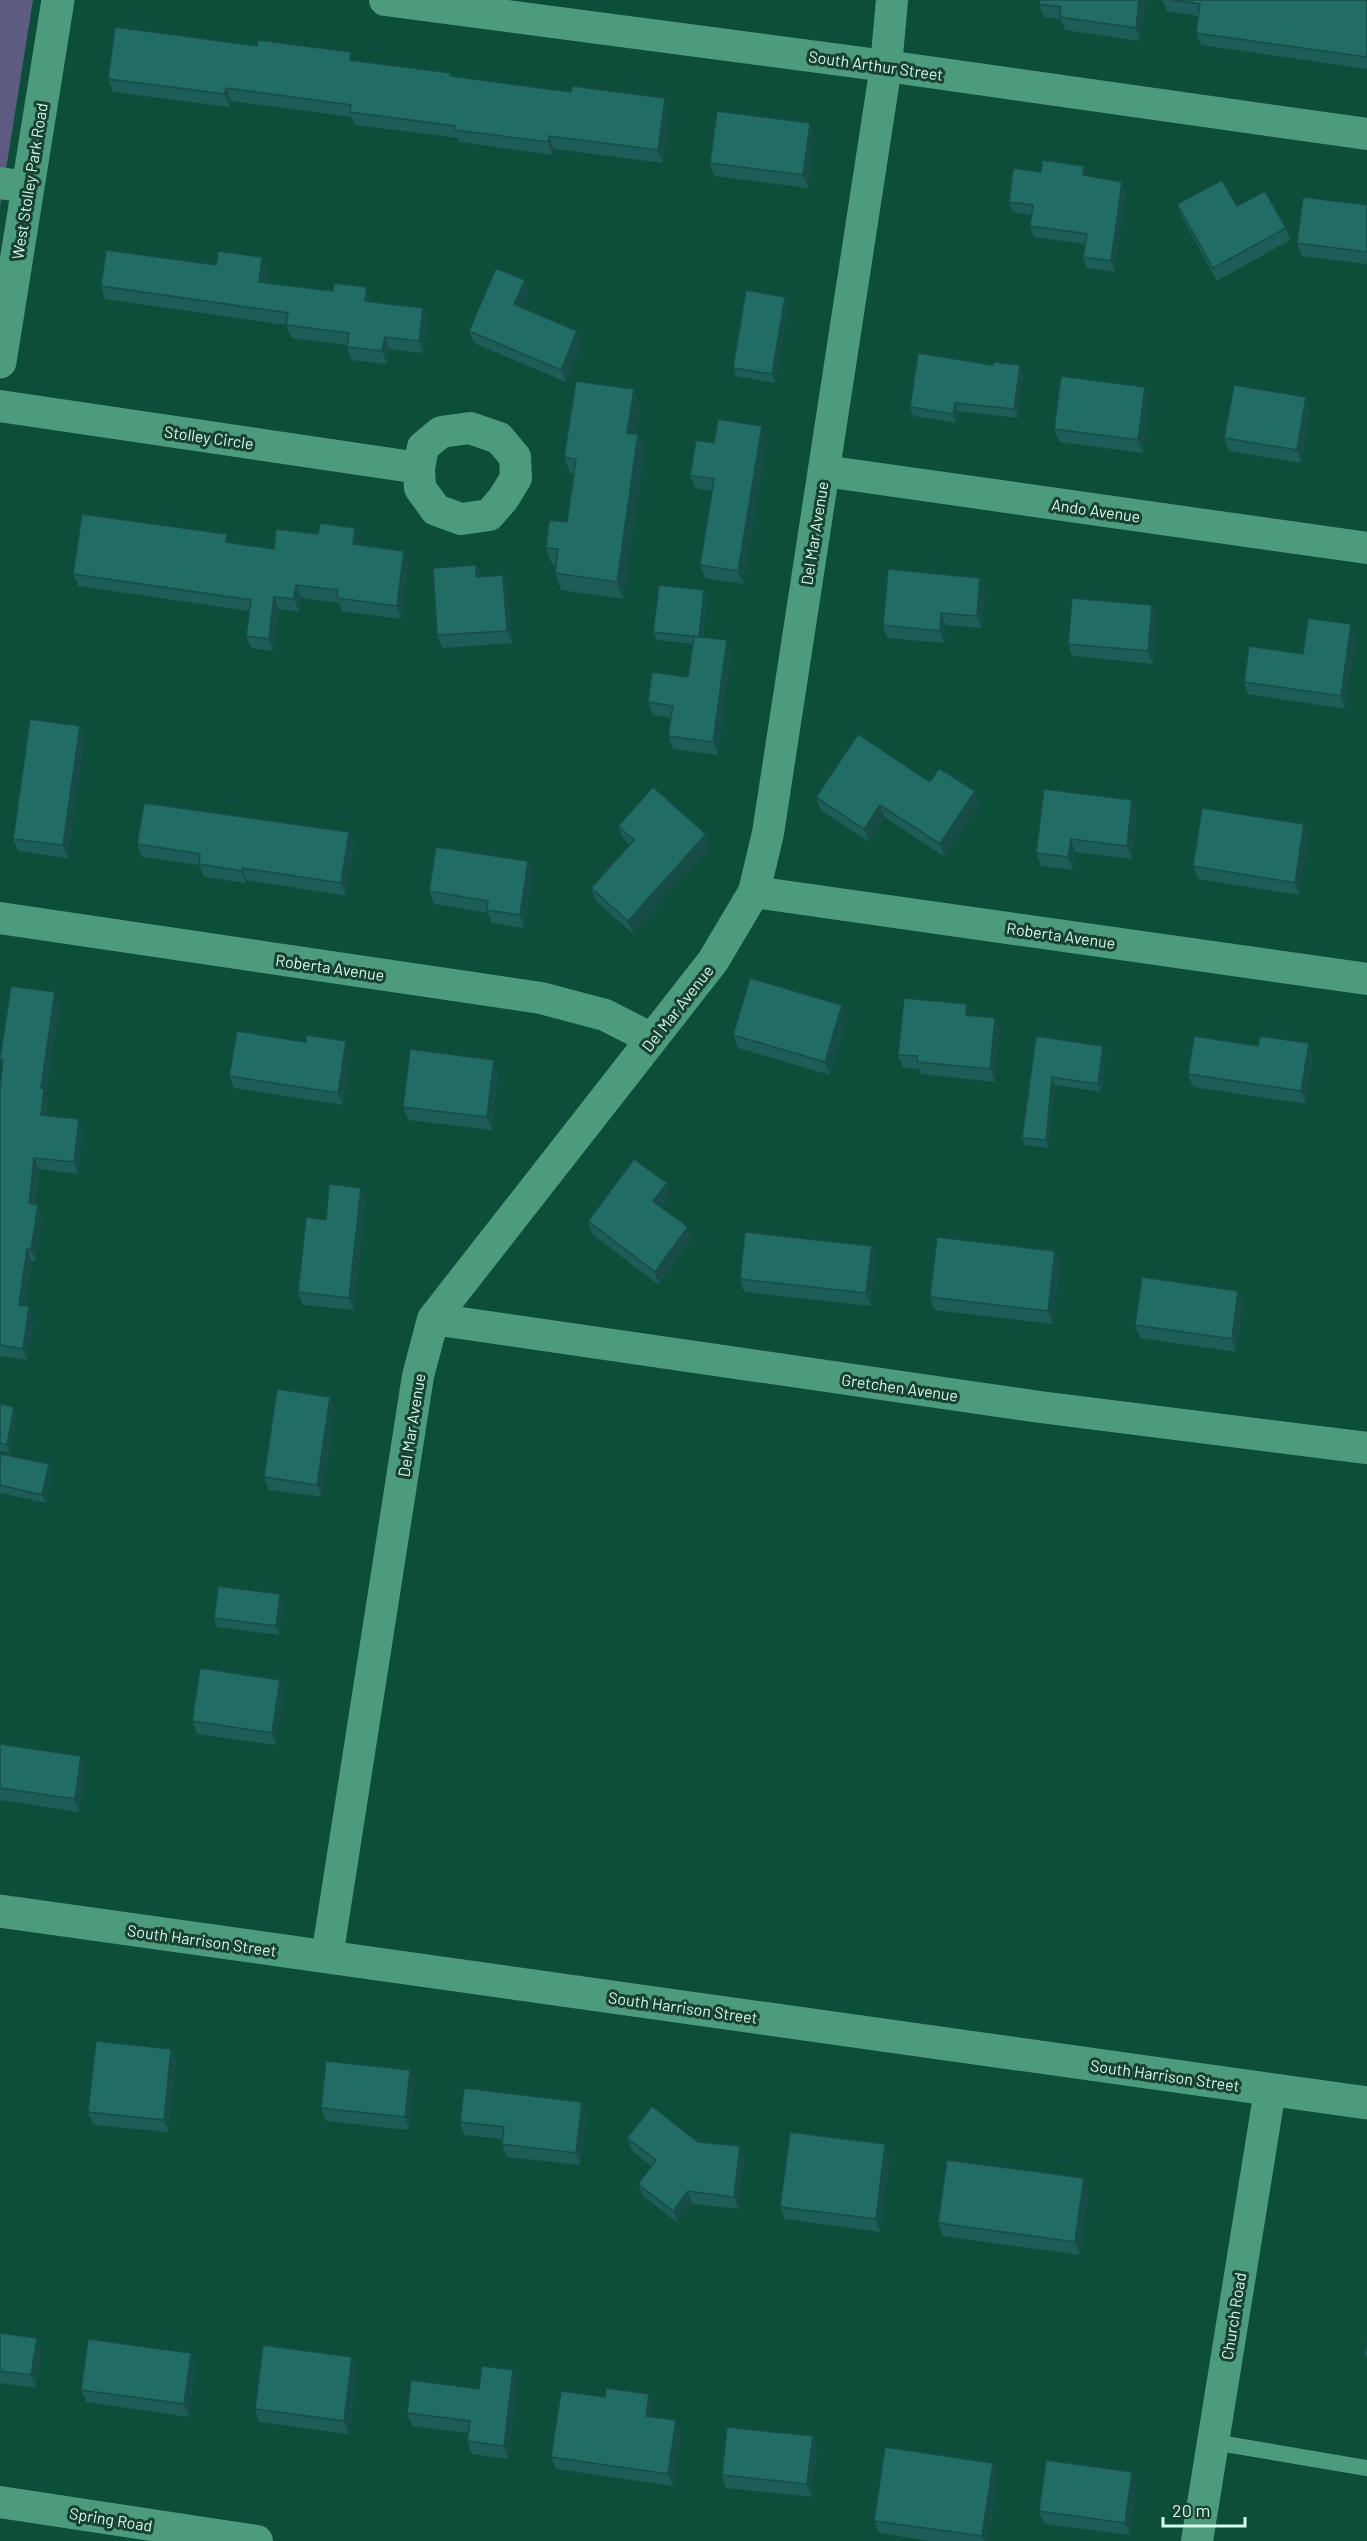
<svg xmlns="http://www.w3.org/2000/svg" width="1367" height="2541" font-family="Barlow,sans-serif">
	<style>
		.green { fill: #5d5b82 }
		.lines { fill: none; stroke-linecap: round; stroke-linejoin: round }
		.service { stroke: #4d9b7d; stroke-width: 16 }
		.minor { stroke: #4d9b7d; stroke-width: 32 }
		.secondary { stroke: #4d9b7d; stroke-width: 33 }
		.wall { fill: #1c5d57 }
		.shaded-wall { fill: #174c47 }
		.building { fill: #216c65; stroke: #174c47; stroke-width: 1.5 }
		.labels { text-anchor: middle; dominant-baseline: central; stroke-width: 6; stroke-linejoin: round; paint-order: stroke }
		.street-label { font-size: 16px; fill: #d4fae8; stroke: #174131 }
	</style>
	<rect width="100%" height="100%" fill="#0c4e39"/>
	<path class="green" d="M0,0H33L0,207Z"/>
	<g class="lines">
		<path class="service" d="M1213,2442L1367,2468"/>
		<path class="minor" d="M385,0L886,66L1367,134
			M0,183L27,187
			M0,406L419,468
			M470,428L499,438L515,457L516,478L503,499L489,515L461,519L436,510L420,488L419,468L423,447L441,432Z
			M824,471L1367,548
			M754,892L1367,979
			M0,918L541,998L605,1015L652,1039
			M433,1319L1040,1407L1367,1448
			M327,1957L418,1376L433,1319L713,961L754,892L768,833L886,66L892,0
			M0,2502L257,2541
			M1197,2541L1270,2090"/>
		<path class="secondary" d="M0,362L58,0
			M0,1911L1367,2103"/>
	</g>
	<path class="wall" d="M1040,0H1146L1140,41L1065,30L1061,19L1044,17L1039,4Z
		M1162,0H1367V69L1201,45L1196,33L1199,16L1167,11Z
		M354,60L670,111L663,163L554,149L553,155L459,142L458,138L355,125L352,117L231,101L230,107L113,92L108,79Z
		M815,136L808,188L714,176L710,163Z
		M1041,172L1088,176L1122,182L1126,192L1115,272L1087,268L1083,257L1085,244L1034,237L1030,226L1032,215L1013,212L1009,202Z
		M1177,204L1237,206L1286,228L1290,240L1217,281L1182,217Z
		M1367,205V264L1302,256L1297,243Z
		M262,257L267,270L265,283L371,300V302L423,308L427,321L423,353L389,349L387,364L351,360L347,347V345L291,338L286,325L105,299L101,286Z
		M529,293L523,308L577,331L582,344L566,382L474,343L469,331Z
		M785,297L788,305L775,383L736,376L733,368Z
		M1023,374L1018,418L958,411L956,423L913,416L910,407Z
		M1150,400L1143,453L1059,442L1054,429Z
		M640,406L636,434H638L645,451L623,599L561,590L555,573L556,565L552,564L546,548L567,522L574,474L570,473L564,457Z
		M1310,410L1301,463L1229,451L1224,438Z
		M767,439L743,584L705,578L700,565L712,491L695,488L690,475L714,443Z
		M359,541V545L404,551L408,564L401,619L342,611L339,603L301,598L299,612L279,609L273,651L251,648L246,636L249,611L78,586L73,574L230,543L274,549Z
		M476,565L480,576L503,575L508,587L512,643L442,648L437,635Z
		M980,578L985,591L982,628L946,625L944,643L887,638L883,625Z
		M704,590L707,598L703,637L731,653L718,755L673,749L668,736L671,718L653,715L648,702L688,677L693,644L657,640L653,632Z
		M1152,605L1157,618L1153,664L1072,656L1068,644Z
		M1356,637L1345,709L1248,694L1244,682L1303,654Z
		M80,726L84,739L68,858L18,851L13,839Z
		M930,782L975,791L979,804L945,857L885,817L869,842L821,810L816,797Z
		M1137,812L1132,859L1075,852L1073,870L1041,866L1036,853Z
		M618,826L706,834L711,847L633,934L596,901L591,888L630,845L623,839Z
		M349,832L354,844L346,896L247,880L246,883L204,877L199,865L142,857L137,844Z
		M1309,837L1299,895L1198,879L1193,866Z
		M533,874L524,928L491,923L488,913L434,904L429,891Z
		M60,1004L46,1094L48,1100L46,1115L83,1131L78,1174L39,1169L35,1204L38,1205L42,1217L36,1261H32L25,1306L34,1318L27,1360L0,1356V1089L3,1066L0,1058Z
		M971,1015L1000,1030L995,1082L921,1074L919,1069L903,1067L898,1055Z
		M847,1018L830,1075L738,1048L733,1035Z
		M1036,1036L1106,1053L1101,1092L1055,1085L1048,1148L1025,1145L1022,1138Z
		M351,1054L343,1105L234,1088L229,1076Z
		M1313,1056L1306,1104L1193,1087L1188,1074Z
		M498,1073L492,1130L408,1120L403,1107Z
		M671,1195L662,1208L688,1227L692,1240L659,1285L592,1234L588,1221Z
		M366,1200L354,1310L303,1305L298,1292L326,1220Z
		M872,1246L876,1259L871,1306L744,1292L740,1279Z
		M1060,1264L1053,1324L934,1310L930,1297Z
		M1238,1291L1243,1303L1236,1352L1140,1338L1135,1325Z
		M330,1397L335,1410L322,1497L269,1490L264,1477Z
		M0,1404L17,1415L10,1453L0,1451Z
		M0,1459L52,1473L46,1503L0,1493Z
		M280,1594L283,1603L279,1635L217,1627L214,1618Z
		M280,1680L284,1692L276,1745L197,1734L192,1721Z
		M0,1744L86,1769L79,1812L0,1800Z
		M171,2049L176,2061L168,2132L93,2125L88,2112Z
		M415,2082L409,2130L326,2121L321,2108Z
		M582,2102L587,2115L580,2165L507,2157L502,2144L503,2139L464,2135L460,2122Z
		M627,2138L698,2142L744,2159L739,2209L692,2204L678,2223L643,2196L638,2184L652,2166L632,2151Z
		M885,2144L890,2157L880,2232L785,2219L780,2207Z
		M1089,2190L1080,2255L943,2236L938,2223Z
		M0,2333L41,2350L36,2388L0,2383Z
		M352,2357L357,2370L349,2434L259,2422L255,2409Z
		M195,2366L189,2417L86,2402L81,2390Z
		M518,2382L508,2459L472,2454L467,2441L468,2433L412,2426L407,2413L479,2389Z
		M653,2407L652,2417L681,2433L673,2486L556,2469L551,2457Z
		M813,2436L817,2448L812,2497L726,2488L722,2475Z
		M998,2476L988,2541H931L879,2533L874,2521Z
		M1137,2484L1130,2535L1044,2524L1039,2511Z"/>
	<path class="shaded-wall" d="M1139,0H1146L1140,41L1136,28Z
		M226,88L231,101L230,107L225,94Z
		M665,98L670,111L663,163L658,150Z
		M810,123L815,136L808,188L803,175Z
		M549,136L554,149L553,155L548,142Z
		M1084,166L1088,177L1083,175Z
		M1122,182L1126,192L1115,272L1111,261Z
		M262,257L267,270L263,295L259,282Z
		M525,280L529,293L519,317L514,304Z
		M367,287L371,300L369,314L365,301Z
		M785,297L788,305L775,383L772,374Z
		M423,308L427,321L423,353L419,341Z
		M577,331L582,344L566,382L561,370Z
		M385,337L389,349L387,364L382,351Z
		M1020,365L1023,374L1018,418L1014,409Z
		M1145,387L1150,400L1143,453L1138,440Z
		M634,389L640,406L634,449L627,433Z
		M1306,397L1310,410L1301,463L1297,450Z
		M955,403L958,411L956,423L953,414Z
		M762,426L767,439L743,584L738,571Z
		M638,434L645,451L623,599L617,582Z
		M355,528L359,541L357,557L353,544Z
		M227,534L232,547L226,542Z
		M404,551L408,564L401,619L397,606Z
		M476,565L480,578L476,577Z
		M503,575L508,587L512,643L507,631Z
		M980,578L985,591L982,628L977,616Z
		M296,585L301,598L299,612L294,599Z
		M704,590L707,598L702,646L699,637Z
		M274,597L279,609L273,651L269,639Z
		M1152,605L1157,618L1153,664L1148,651Z
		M941,613L946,625L944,643L940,631Z
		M1351,624L1356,637L1345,709L1341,696Z
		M727,640L731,653L718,755L713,742Z
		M80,726L84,739L68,858L63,845Z
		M975,791L979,804L945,857L940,844Z
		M1132,800L1137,812L1132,859L1127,846Z
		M880,805L885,817L869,842L864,829Z
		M1304,824L1309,837L1299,895L1295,883Z
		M349,832L354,844L346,896L341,883Z
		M706,834L711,847L633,934L628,921Z
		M1071,839L1075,852L1073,870L1068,857Z
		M528,861L533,874L524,928L520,915Z
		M242,868L247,880L246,883L242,871Z
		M55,992L60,1004L46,1094L48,1100L45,1126L41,1115V1088Z
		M967,1004L971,1017L966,1015Z
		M842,1005L847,1018L830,1075L825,1062Z
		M995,1018L1000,1030L995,1082L990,1069Z
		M346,1041L351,1054L343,1105L338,1093Z
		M1309,1043L1313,1056L1306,1104L1301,1091Z
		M1103,1046L1106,1053L1101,1092L1098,1084Z
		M494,1060L498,1073L492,1130L487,1117Z
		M1052,1077L1055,1085L1048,1148L1046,1140Z
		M79,1119L83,1131L78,1174L74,1162Z
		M34,1158L39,1169L33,1215L29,1203Z
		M667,1183L671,1195L658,1214L653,1201Z
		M361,1188L366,1200L354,1310L349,1298Z
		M38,1205L42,1217L36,1261L31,1250Z
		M688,1227L692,1240L659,1285L655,1272Z
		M872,1246L876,1259L871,1306L866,1293Z
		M27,1249L32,1261L23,1317L19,1305Z
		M1055,1251L1060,1264L1053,1324L1048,1311Z
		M1238,1291L1243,1303L1236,1352L1232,1339Z
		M29,1306L34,1318L27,1360L23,1349Z
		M330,1397L335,1410L322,1497L317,1485Z
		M14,1407L17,1415L10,1453L7,1445Z
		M49,1464L52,1473L46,1503L42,1495Z
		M280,1594L283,1603L279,1635L276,1626Z
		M280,1680L284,1692L276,1745L272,1733Z
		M81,1756L86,1769L79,1812L75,1799Z
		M171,2049L176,2061L168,2132L164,2120Z
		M410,2070L415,2082L409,2130L405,2117Z
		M582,2102L587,2115L580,2165L576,2153Z
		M885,2144L890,2157L880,2232L876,2219Z
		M740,2146L744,2159L739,2209L734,2197Z
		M1084,2178L1089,2190L1080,2255L1075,2242Z
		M688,2191L692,2204L678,2223L673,2211Z
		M37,2338L41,2350L36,2388L31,2375Z
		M191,2353L195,2366L189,2417L184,2404Z
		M352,2357L357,2370L349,2434L344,2421Z
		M513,2370L518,2382L508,2459L504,2446Z
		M649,2394L653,2407L650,2429L646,2416Z
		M676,2420L681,2433L673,2486L668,2474Z
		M813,2436L817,2448L812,2497L807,2484Z
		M993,2463L998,2476L988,2541H984L982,2536Z
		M1132,2472L1137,2484L1130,2535L1125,2523Z"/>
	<path class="building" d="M1040,0H1139L1136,28L1060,17L1061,7L1039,4Z
		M1171,0H1367V57L1196,33L1200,4Z
		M115,27L257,46L258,40L351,52L350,60L451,73L450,76L571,92L572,86L665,98L658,150L549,136L548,142L455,130V126L350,112L351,105L226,88L225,94L108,79Z
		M717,111L810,123L803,175L710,163Z
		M1042,160L1084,166L1083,175L1122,182L1111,261L1083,257L1087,234L1030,226L1033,205L1009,202L1013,168L1041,172Z
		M1222,180L1237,206L1265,191L1286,228L1213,268L1177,204Z
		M1303,197L1367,205V252L1297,243Z
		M106,250L216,265L218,251L262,257L259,282L333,291L334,283L367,287L365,301L423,308L419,341L385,337L382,351L347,347L349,333L286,325L288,313L101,286Z
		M496,268L525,280L514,304L577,331L561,370L469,331Z
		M746,290L785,297L772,374L733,368Z
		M918,353L993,365V362L1020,365L1014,409L955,403L953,414L910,407Z
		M1061,376L1145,387L1138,440L1054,429Z
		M576,381L634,389L627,433L638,434L617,582L555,573L558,549L546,548L549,520L567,522L576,459L564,457Z
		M1234,385L1306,397L1297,450L1224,438Z
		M718,419L762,426L738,571L700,565L714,479L690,475L696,440L714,443Z
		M82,514L227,534L226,542L274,549L276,529L318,534L320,523L355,528L353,544L404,551L397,606L337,598L338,590L296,585L294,599L274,597L269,639L246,636L251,600L73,574Z
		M476,565V577L503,575L507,631L437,635L433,568Z
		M888,569L980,578L977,616L941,613L940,631L883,625Z
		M659,585L704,590L699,637L653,632Z
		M1072,598L1152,605L1148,651L1068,644Z
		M1308,618L1351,624L1341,696L1244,682L1249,646L1303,654Z
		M694,636L727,640L713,742L668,736L673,706L648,702L652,672L688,677Z
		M30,719L80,726L63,845L13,839Z
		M858,734L930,782L939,768L975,791L940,844L880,805L864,829L816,797Z
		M653,787L706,834L628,921L591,888L634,840L618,826Z
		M1044,789L1132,800L1127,846L1071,839L1068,857L1036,853Z
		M144,803L349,832L341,883L242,868V871L199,864L200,854L137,844Z
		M1202,808L1304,824L1295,883L1193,866Z
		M436,847L528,861L520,915L487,910L488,901L429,891Z
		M750,978L842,1005L825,1062L733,1035Z
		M11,986L55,992L41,1088L44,1089L41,1115L79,1119L74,1162L34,1158L29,1203L38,1205L31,1250L27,1249L19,1305L29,1306L23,1349L0,1345V1089L3,1059L0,1058Z
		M904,998L967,1004L966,1015L995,1018L990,1069L917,1062V1056L898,1055Z
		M237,1031L306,1042V1035L346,1041L338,1093L229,1076Z
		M1036,1036L1103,1046L1098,1084L1052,1077L1046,1140L1022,1138Z
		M1194,1036L1258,1046L1260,1036L1309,1043L1301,1091L1188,1074Z
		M410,1049L494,1060L487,1117L403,1107Z
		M634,1159L667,1183L653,1201L688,1227L655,1272L588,1221Z
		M329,1184L361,1188L349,1298L298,1292L306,1217L326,1220Z
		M745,1232L872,1246L866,1293L740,1279Z
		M937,1237L1055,1251L1048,1311L930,1297Z
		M1142,1277L1238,1291L1232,1339L1135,1325Z
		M277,1389L330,1397L317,1485L264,1477Z
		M0,1404L14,1407L7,1445L0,1443Z
		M1,1454L49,1464L42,1495L0,1485V1459Z
		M218,1586L280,1594L276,1626L214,1618Z
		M200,1668L280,1680L272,1733L192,1721Z
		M0,1744L81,1756L75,1799L0,1788Z
		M96,2041L171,2049L164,2120L88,2112Z
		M326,2061L410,2070L405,2117L321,2108Z
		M464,2088L582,2102L576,2153L502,2144L504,2127L460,2122Z
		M652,2106L698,2142L740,2146L734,2197L688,2191L673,2211L638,2184L656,2160L627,2138Z
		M790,2132L885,2144L876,2219L780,2207Z
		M947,2160L1084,2178L1075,2242L938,2223Z
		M0,2333L37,2338L31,2375L0,2371Z
		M1367,2337V2357H1364Z
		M88,2339L191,2353L184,2404L81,2390Z
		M263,2345L352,2357L344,2421L255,2409Z
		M482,2366L513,2370L504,2446L467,2441L470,2421L407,2413L411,2380L479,2389Z
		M606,2388L649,2394L646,2416L676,2420L668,2474L551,2457L561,2391L605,2397Z
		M727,2427L813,2436L807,2484L722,2475Z
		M885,2447L993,2463L982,2536L874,2521Z
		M1046,2460L1132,2472L1125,2523L1039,2511Z"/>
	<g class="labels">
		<g class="street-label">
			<text transform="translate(876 65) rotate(8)">South Arthur Street</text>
			<text transform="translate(29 181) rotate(-81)">West Stolley Park Road</text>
			<text transform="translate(209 437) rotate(8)">Stolley Circle</text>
			<text transform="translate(1096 510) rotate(8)">Ando Avenue</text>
			<text transform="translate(814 533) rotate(-81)">Del Mar Avenue</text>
			<text transform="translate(1061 935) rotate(8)">Roberta Avenue</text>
			<text transform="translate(330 967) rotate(8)">Roberta Avenue</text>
			<text transform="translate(677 1008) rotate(-52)">Del Mar Avenue</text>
			<text transform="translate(900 1387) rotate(8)">Gretchen Avenue</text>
			<text transform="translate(411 1425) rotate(-81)">Del Mar Avenue</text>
			<text transform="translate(202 1940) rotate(8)">South Harrison Street</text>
			<text transform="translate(683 2007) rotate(8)">South Harrison Street</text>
			<text transform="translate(1165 2075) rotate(8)">South Harrison Street</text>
			<text transform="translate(1233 2316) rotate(-81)">Church Road</text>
			<text transform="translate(111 2519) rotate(9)">Spring Road</text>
		</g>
	</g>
	<path d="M1163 2517v9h82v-9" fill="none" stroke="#d4fae8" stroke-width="3"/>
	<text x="1172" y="2517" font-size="18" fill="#d4fae8" stroke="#174131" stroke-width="4.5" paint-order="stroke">20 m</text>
</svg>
